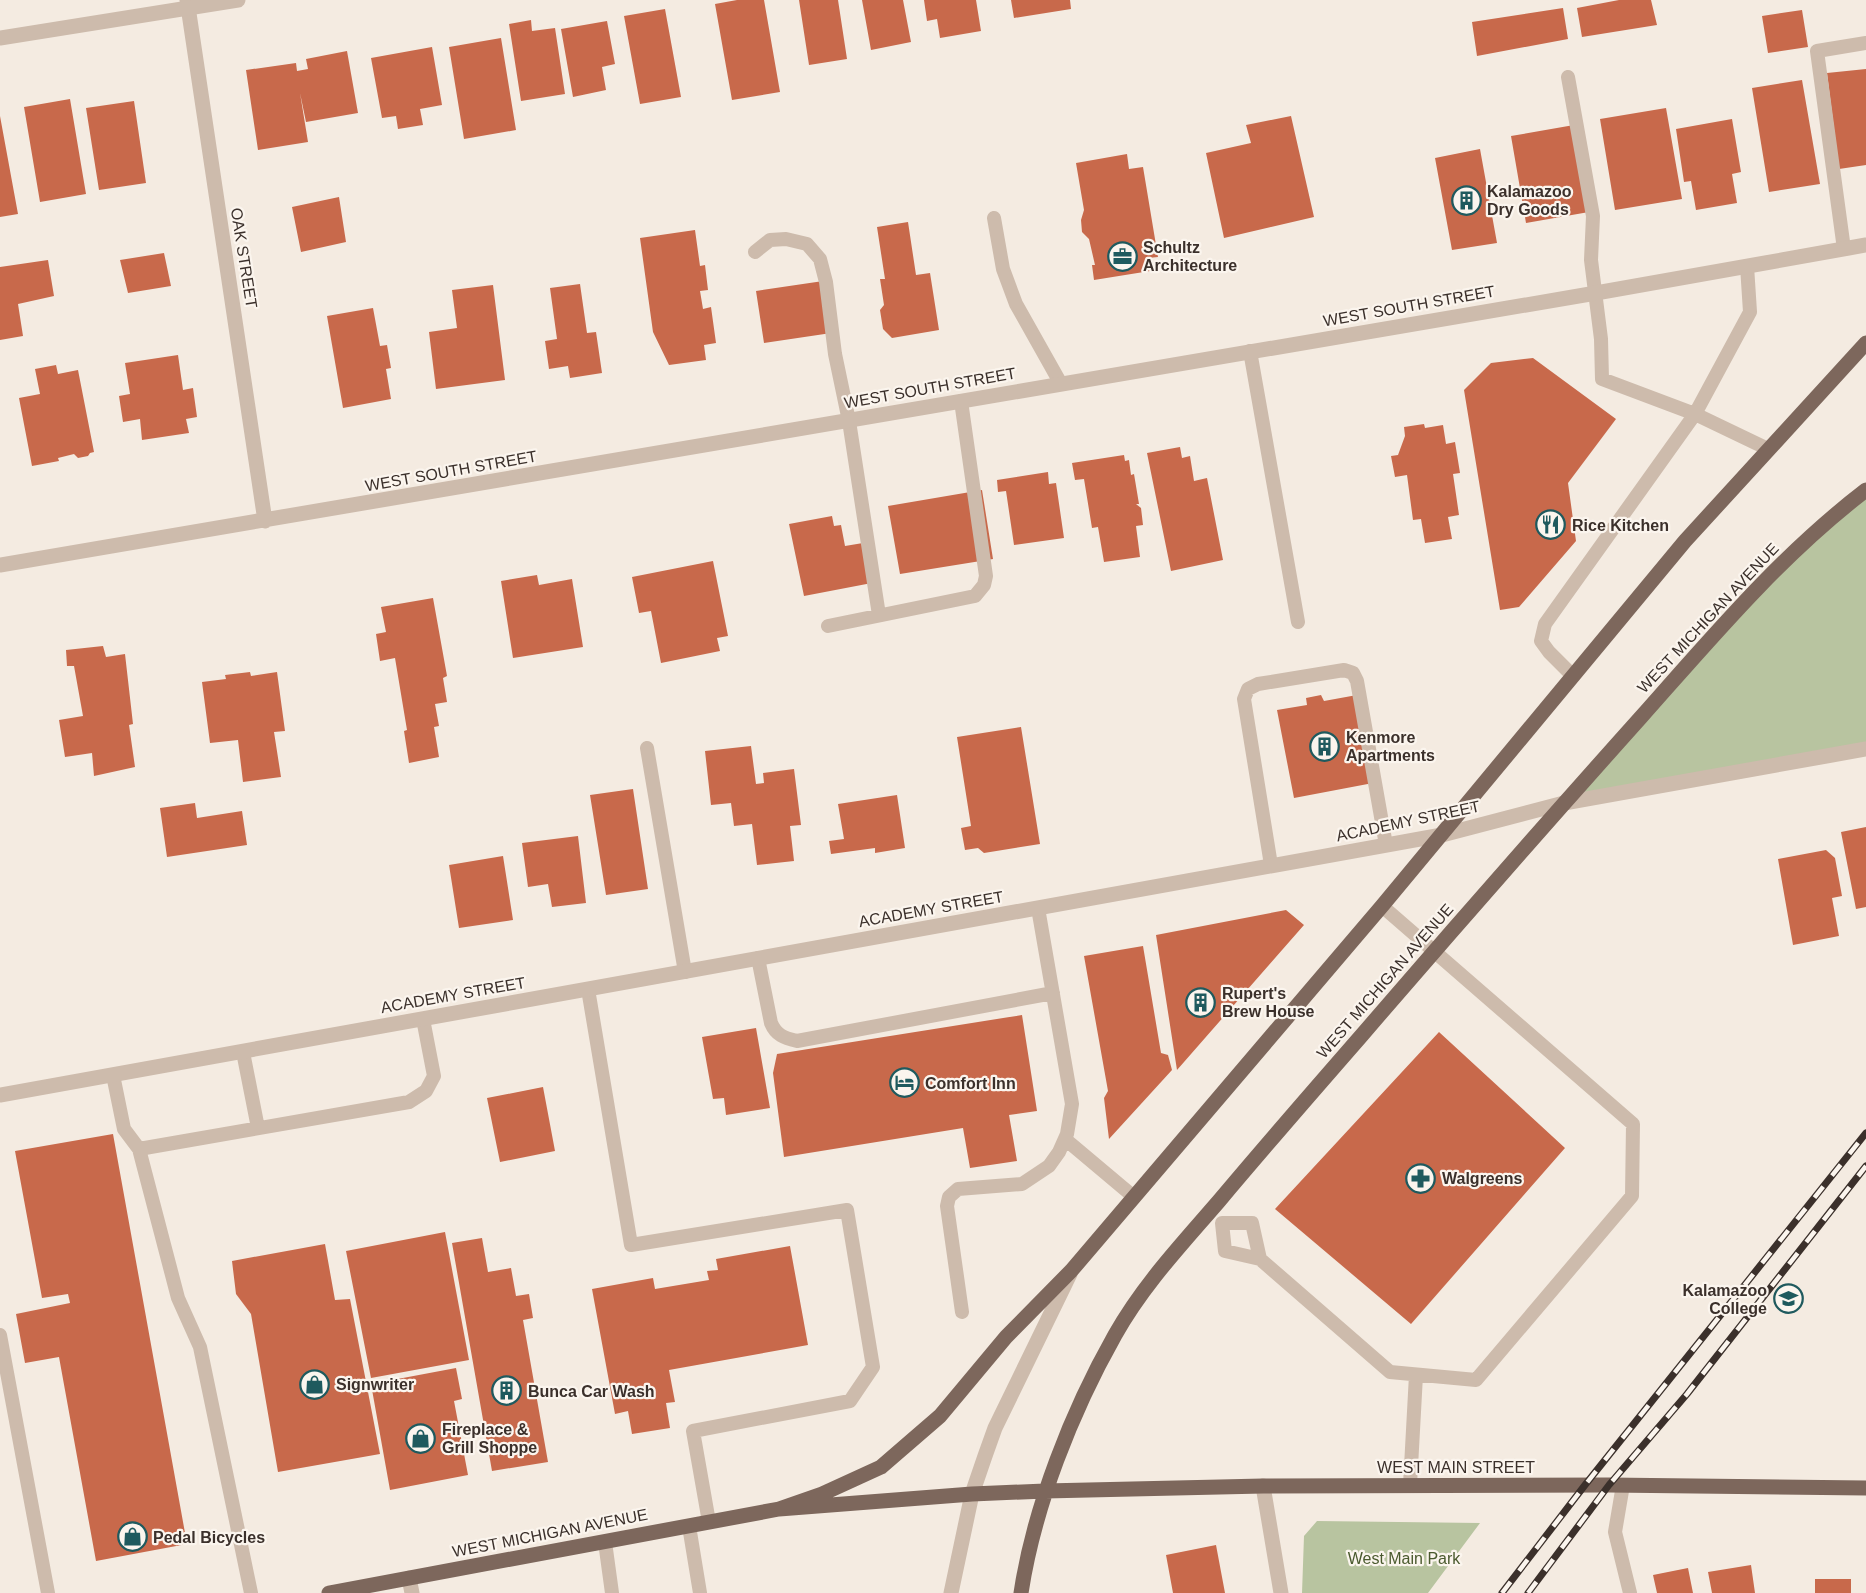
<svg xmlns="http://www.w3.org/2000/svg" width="1866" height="1593" font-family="Helvetica,sans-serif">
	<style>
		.green { fill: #b8c4a0 }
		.building { fill: #c8694b }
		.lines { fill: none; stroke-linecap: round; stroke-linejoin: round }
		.service { stroke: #cdbbac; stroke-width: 14 }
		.minor { stroke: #cdbbac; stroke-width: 15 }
		.tertiary { stroke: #cdbbac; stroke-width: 15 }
		.primary { stroke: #7d675c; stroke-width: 15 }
		.rail-casing { stroke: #3b302b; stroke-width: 7 }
		.rail { stroke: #fbf5ee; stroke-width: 4.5; stroke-dasharray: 14; stroke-linecap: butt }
		.labels { text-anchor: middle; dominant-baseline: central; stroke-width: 4.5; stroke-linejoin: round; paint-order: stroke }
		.poi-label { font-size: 16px; font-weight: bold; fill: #3b302b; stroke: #fbf5ee; text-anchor: start }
		.street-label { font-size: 16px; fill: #3b302b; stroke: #fbf5ee }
		.park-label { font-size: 16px; fill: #4a5a2e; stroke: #fbf5ee }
	</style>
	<rect width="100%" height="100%" fill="#f4ebe1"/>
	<path class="green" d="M1866,490V749L1564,803L1761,583Z
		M1317,1521L1480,1523L1428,1593H1302L1304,1536Z"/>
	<path class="building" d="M737,0H764L780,92L732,100L715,4Z
		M799,0H838L847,59L809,65Z
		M862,0H903L911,42L871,50Z
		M924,0H976L981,31L940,38L937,19L927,21Z
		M1011,0H1070L1071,9L1014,18Z
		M1619,0H1651L1657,25L1582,37L1577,8Z
		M1563,8L1568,39L1477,56L1472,22Z
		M665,9L681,97L640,104L624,16Z
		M1802,10L1808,47L1768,53L1762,16Z
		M531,20L532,31L555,28L565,94L521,101L509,24Z
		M607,21L615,64L602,67L606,90L573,97L561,29Z
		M501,38L516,130L464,139L449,47Z
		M432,47L442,105L420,109L423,125L398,129L396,116L382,118L371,58Z
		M347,51L358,113L306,122L300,93L308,142L258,150L246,70L296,63L297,71L308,69L306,59Z
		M1866,69V165L1839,169L1827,73Z
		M1802,80L1820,184L1769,192L1752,88Z
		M70,99L86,194L40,202L24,107Z
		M134,101L146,183L99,190L86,108Z
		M1666,108L1682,199L1615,210L1600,119Z
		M0,116L18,214L0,217Z
		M1291,116L1314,217L1224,238L1206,153L1251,143L1246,125Z
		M1732,119L1741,172L1732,174L1737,203L1696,210L1691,181L1684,182L1676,129Z
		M1574,125L1589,212L1526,223L1511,136Z
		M1480,149L1497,243L1452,250L1435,158Z
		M1127,154L1129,169L1143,167L1158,257L1148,258L1150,271L1094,280L1092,265H1095L1089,239L1082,232L1081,220L1084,210L1076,163Z
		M339,197L346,242L301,252L292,207Z
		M908,222L916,275L930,273L939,330L892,338L883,329L880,310L884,305L880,279H885L877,227Z
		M695,230L700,266L705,265L708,290L700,291L703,309L711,307L716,343L704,345L706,360L669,365L653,332L640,238Z
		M164,253L171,286L128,293L120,260Z
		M48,260L54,296L18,304L23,336L0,340V267Z
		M830,280L838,332L764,343L756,291Z
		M580,284L587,333L596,332L602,373L570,378L568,366L549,369L545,341L557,339L550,288Z
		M493,285L505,380L436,389L429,332L457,328L452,290Z
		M373,308L380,346L387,345L391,368L386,369L391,399L343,408L327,316Z
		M178,355L183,390L193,388L197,417L186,419L189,433L142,440L140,419L123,422L119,396L130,394L125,363Z
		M1533,358L1616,419L1568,483L1576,541L1519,607L1500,610L1464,390L1491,363Z
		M56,365L58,374L78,370L94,452L90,453L88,456L78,458L74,454L58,458L59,461L32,466L19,398L40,394L35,369Z
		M1424,424L1425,428L1443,425L1446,444L1455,442L1460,473L1453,474L1459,515L1448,517L1452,539L1425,543L1421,519L1413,520L1407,475L1395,477L1391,456L1398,455L1405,436L1404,427Z
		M1180,447L1182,458L1190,456L1194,481L1207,478L1223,560L1171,571L1147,453Z
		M1124,455L1125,461L1129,460L1131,475L1134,474L1139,504H1136L1141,508L1143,525L1136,526L1140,557L1104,562L1098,527L1092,528L1084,479L1075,480L1072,463Z
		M1048,472L1049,484L1056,483L1064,538L1014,545L1006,491L998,492L997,480Z
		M982,490L993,559L900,574L888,506Z
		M832,516L834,526L841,525L845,546L869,542L877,582L804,596L789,524Z
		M713,561L728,636L717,638L720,651L661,663L651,611L639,613L632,577Z
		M537,575L539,585L572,579L583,647L513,658L501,581Z
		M433,598L447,676L443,678L447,702L435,704L439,726L434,727L439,757L409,763L404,731L407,730L395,658L380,661L376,634L386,632L381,607Z
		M103,646L106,657L125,654L133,724L129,725L135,767L94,776L92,753L65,757L59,720L83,716L74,666H67L66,650Z
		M250,672L251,676L277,672L285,731L274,732L281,777L243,782L238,740L210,743L202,682L226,679L225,675Z
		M1321,695L1324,701L1357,695L1373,783L1294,798L1277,710L1307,705L1306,698Z
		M1021,727L1040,844L984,853L978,848L965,850L961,828L971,826L957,737Z
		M751,746L756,784L764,783L763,773L794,769L801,825L790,826L794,861L757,865L752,824L734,826L731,803L711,805L705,751Z
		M633,789L648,889L606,895L590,795Z
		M897,795L905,848L875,853V848L831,854L829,841L844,839L838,804Z
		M195,803L197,818L242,811L247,845L167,857L160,808Z
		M1866,827V907L1856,909L1841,832Z
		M578,836L586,903L552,907L548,884L528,887L522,843Z
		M1826,850L1835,858L1842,896L1832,898L1839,936L1793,945L1778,859Z
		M503,856L513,920L459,928L449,865Z
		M1286,910L1304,925L1177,1070L1156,935Z
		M1143,946L1161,1053L1168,1055L1172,1070L1109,1139L1104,1098L1108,1091L1084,956Z
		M1022,1015L1037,1111L1009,1115L1017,1161L970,1168L963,1128L784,1157L773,1073L777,1054Z
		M756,1028L770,1108L726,1115L724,1098L713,1099L702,1037Z
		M1439,1032L1565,1148L1411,1324L1275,1209Z
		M543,1087L555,1151L500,1162L487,1098Z
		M113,1134L187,1544L96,1561L59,1357L25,1363L16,1314L70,1303L68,1294L42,1298L15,1151Z
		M445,1232L469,1360L371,1378L346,1251Z
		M482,1238L488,1272L511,1268L516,1296L529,1294L533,1318L523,1320L548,1462L492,1471L452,1243Z
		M325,1244L335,1300L350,1299L380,1454L278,1472L251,1314L236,1294L232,1261Z
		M790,1246L808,1345L669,1370L675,1402L666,1403L670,1428L632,1434L628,1411L615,1414L592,1289L653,1278L655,1289L709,1280L707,1271L718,1270L716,1259Z
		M456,1368L462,1399L454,1401L468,1475L390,1490L371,1384Z
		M1216,1545L1225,1593H1173L1166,1555Z
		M1751,1565L1755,1593H1712L1708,1572Z
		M1688,1568L1693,1593H1657L1653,1575Z
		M1815,1579H1851V1593H1815Z"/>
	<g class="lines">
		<path class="service" d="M1568,77L1593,216L1591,260L1601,339L1602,379L1695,414L1545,624L1541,641L1549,652L1573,676
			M994,218L1003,269L1016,304L1061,384
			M1844,249L1817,51L1866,43
			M755,252L770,240L786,239L807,244L820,259L826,282L835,354L849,421L879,615
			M1747,266L1750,312L1695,414L1768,449
			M1250,351L1298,622
			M828,626L975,596L984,585L986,576L961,401
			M647,748L685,972
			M1271,865L1244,699L1248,689L1258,684L1344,670L1353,673L1357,681L1386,845
			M758,958L771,1023C776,1035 784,1038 797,1041L1053,993
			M588,989L631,1245L847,1210L873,1367L850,1401L693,1431L709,1522
			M243,1052L258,1128
			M113,1075L124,1129L139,1149L178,1298L200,1347L251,1593
			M1065,1139L1134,1197
			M139,1149L409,1102L426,1091L434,1076L423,1019
			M1260,1259L1252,1223H1222L1225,1251L1260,1259L1390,1372L1476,1380L1632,1196L1633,1124L1382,906
			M962,1312L947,1206L949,1197L958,1189L1022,1184L1049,1166L1059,1152L1067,1134L1072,1104L1038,908
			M0,1335L48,1593
			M1410,1485L1416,1375
			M1623,1485L1615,1532L1630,1593
			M689,1526L700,1593
			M605,1542L612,1593"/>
		<path class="minor" d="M187,0L265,521
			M0,565L1596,293L1866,245
			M0,1095L1442,835L1564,803L1866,749
			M1263,1486L1281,1593
			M409,1578L412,1593
			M951,1593L972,1494L985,1456L995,1428L1070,1274"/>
		<path class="tertiary" d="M0,38L238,0"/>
		<path class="primary" d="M779,1509L822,1494L881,1467L940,1416L1006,1337L1071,1271L1382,906L1685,541L1866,343
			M329,1593L779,1509L972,1494L1045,1491L1263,1486L1609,1485L1866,1488
			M1021,1593C1034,1507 1072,1411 1115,1335C1143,1285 1182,1244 1219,1201C1266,1145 1314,1090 1362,1035C1454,928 1548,821 1642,716C1713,636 1781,555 1866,490"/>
		<defs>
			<path id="rail" d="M1502,1593L1585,1485L1866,1133
				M1528,1593L1609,1485L1687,1394L1866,1166"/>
		</defs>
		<use href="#rail" class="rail-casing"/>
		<use href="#rail" class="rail"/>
	</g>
	<defs>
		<symbol id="building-ring" viewBox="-11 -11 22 22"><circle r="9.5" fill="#fbf5ee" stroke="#1f5a5e" stroke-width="1.5"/><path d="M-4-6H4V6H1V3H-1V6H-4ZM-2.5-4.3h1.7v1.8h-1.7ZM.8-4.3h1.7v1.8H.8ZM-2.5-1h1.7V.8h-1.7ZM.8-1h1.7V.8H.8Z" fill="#1f5a5e"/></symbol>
		<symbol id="office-ring" viewBox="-11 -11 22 22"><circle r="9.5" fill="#fbf5ee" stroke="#1f5a5e" stroke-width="1.5"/><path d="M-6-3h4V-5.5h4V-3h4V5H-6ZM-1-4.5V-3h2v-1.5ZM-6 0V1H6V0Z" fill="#1f5a5e"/></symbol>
		<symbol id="restaurant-ring" viewBox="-11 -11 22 22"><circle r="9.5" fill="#fbf5ee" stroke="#1f5a5e" stroke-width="1.5"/><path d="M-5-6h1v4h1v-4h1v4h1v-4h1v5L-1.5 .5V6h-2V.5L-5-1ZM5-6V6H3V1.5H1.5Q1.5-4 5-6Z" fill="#1f5a5e"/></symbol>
		<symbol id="hotel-ring" viewBox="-11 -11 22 22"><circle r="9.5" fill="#fbf5ee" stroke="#1f5a5e" stroke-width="1.5"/><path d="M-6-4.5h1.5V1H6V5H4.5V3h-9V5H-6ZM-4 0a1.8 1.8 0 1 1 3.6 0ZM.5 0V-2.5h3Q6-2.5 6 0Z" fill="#1f5a5e"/></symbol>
		<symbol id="pharmacy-ring" viewBox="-11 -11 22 22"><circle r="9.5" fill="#fbf5ee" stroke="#1f5a5e" stroke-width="1.5"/><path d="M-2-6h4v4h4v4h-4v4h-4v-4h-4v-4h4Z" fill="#1f5a5e"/></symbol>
		<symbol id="university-ring" viewBox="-11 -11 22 22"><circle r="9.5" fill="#fbf5ee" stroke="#1f5a5e" stroke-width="1.5"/><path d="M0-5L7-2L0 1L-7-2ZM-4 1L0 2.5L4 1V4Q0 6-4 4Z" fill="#1f5a5e"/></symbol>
		<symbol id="shop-ring" viewBox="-11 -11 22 22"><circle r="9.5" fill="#fbf5ee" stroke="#1f5a5e" stroke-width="1.5"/><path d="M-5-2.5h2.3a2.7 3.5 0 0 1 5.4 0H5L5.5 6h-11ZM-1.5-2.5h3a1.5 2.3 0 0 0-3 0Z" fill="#1f5a5e"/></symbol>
	</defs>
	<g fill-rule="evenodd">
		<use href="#building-ring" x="1450" y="184" width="33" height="33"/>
		<use href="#office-ring" x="1106" y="240" width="33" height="33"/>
		<use href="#restaurant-ring" x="1534" y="508" width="33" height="33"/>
		<use href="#building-ring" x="1308" y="730" width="33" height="33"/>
		<use href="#building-ring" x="1184" y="986" width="33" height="33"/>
		<use href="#hotel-ring" x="888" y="1066" width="33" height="33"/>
		<use href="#pharmacy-ring" x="1404" y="1162" width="33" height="33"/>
		<use href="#university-ring" x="1772" y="1282" width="33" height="33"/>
		<use href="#shop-ring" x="298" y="1368" width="33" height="33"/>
		<use href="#building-ring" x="490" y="1374" width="33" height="33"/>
		<use href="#shop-ring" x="404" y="1422" width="33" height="33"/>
		<use href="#shop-ring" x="116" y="1520" width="33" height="33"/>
	</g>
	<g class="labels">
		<g class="poi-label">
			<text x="1487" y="191">Kalamazoo<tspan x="1487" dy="18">Dry Goods</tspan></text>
			<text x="1143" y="247">Schultz<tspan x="1143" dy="18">Architecture</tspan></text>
			<text x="1572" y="525">Rice Kitchen</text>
			<text x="1346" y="737">Kenmore<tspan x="1346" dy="18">Apartments</tspan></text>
			<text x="1222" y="993">Rupert's<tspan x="1222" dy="18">Brew House</tspan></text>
			<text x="925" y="1083">Comfort Inn</text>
			<text x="1442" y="1178">Walgreens</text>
			<text x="1767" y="1290" text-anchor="end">Kalamazoo<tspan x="1767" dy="18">College</tspan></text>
			<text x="336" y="1384">Signwriter</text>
			<text x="528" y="1391">Bunca Car Wash</text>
			<text x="442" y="1429">Fireplace &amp;<tspan x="442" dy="18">Grill Shoppe</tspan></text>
			<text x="153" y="1537">Pedal Bicycles</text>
		</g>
		<g class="street-label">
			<text transform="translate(244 258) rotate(81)">OAK STREET</text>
			<text transform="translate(1409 306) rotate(-10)">WEST SOUTH STREET</text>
			<text transform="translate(930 388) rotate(-10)">WEST SOUTH STREET</text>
			<text transform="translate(451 471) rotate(-10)">WEST SOUTH STREET</text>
			<text transform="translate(1708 618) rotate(-47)">WEST MICHIGAN AVENUE</text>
			<text transform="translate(1408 821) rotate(-12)">ACADEMY STREET</text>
			<text transform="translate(931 909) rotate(-10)">ACADEMY STREET</text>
			<text transform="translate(1385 981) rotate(-49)">WEST MICHIGAN AVENUE</text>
			<text transform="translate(453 995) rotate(-10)">ACADEMY STREET</text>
			<text x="1456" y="1467">WEST MAIN STREET</text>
			<text transform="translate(550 1533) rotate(-11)">WEST MICHIGAN AVENUE</text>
		</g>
		<g class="park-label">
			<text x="1404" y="1558">West Main Park</text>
		</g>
	</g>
</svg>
